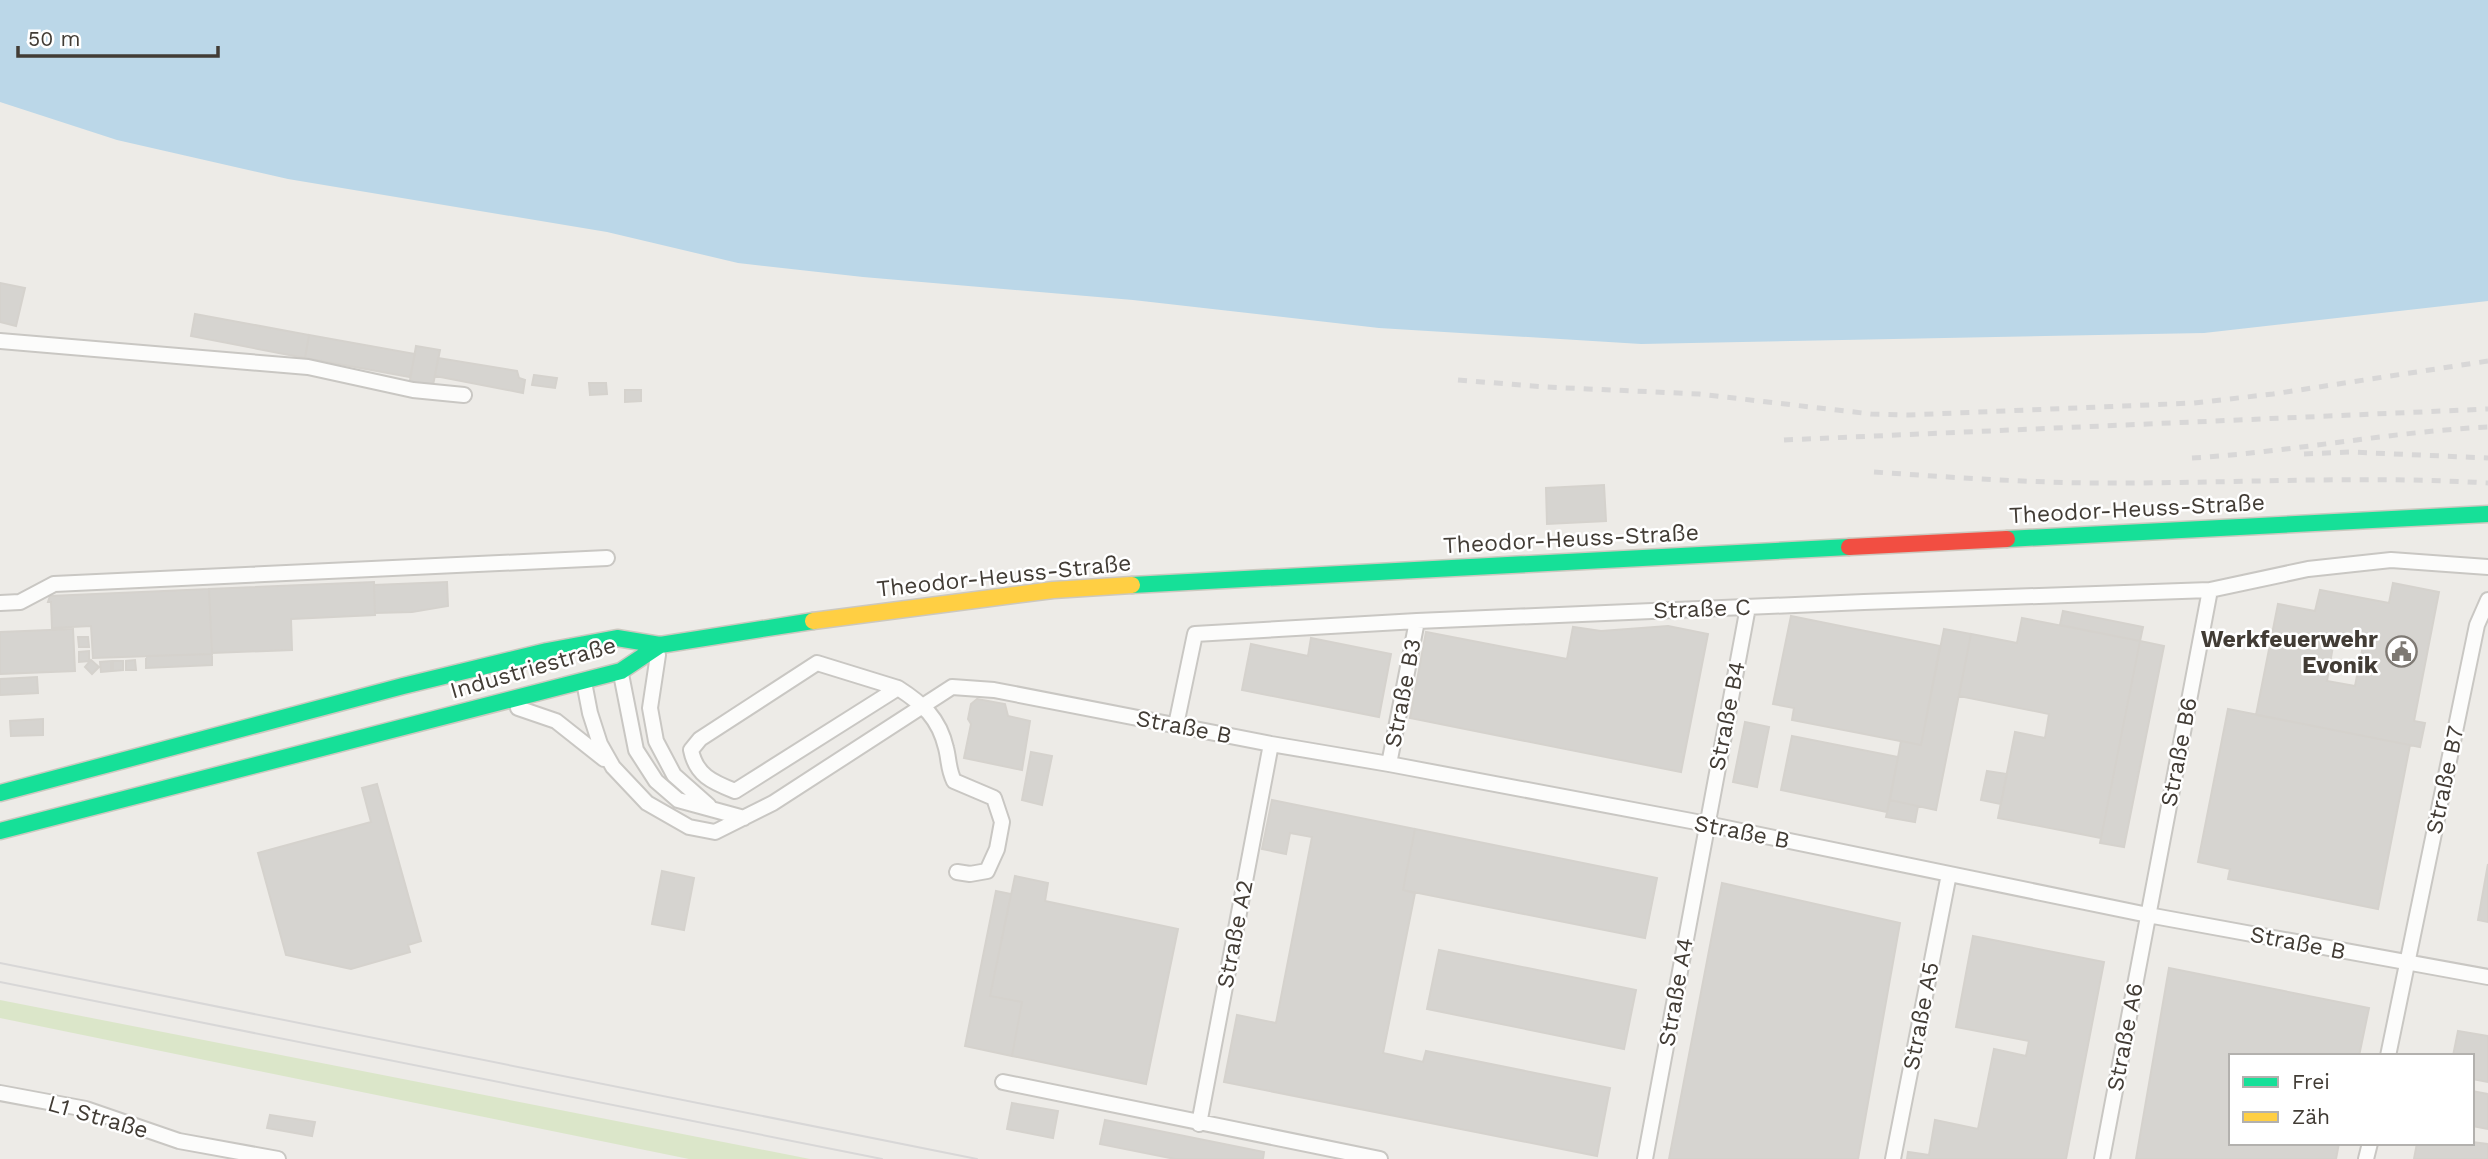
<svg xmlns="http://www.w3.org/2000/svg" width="2488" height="1159" font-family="'Work Sans',sans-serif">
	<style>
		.green { fill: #dbe6c9 }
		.water { fill: #bbd7e8 }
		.building { fill: #d6d4d0; stroke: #d5d2cd; stroke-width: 2; fill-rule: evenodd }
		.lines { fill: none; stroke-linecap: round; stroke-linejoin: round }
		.lane-casing { stroke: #c9c7c3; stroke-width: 18 }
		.fast-casing { stroke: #ccc8bf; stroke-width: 19 }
		.slow-casing { stroke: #ccc8bf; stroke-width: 19 }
		.jam-casing { stroke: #ccc8bf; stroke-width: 19 }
		.lane { stroke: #fcfcfb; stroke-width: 14 }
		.fast { stroke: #16e098; stroke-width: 16 }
		.slow { stroke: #ffcf43; stroke-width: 16 }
		.jam { stroke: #f24e42; stroke-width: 16 }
		.tram { stroke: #d8d7d7; stroke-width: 2 }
		.rail { stroke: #d8d7d7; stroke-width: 5; stroke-dasharray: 9 9; stroke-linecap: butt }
		.labels { text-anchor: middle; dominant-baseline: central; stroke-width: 5; stroke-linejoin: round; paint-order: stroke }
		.street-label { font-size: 23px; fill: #423c35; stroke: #fff }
		.poi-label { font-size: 23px; font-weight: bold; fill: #423c35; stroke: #fff; text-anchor: end }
	</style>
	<rect width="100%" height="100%" fill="#edebe7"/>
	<path class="green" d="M0,1000L810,1159H689L0,1018Z"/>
	<path class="water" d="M0,0H2488V301L2204,333L1641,344L1379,328L1133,300L863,277L738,263L607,232L288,179L117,140L0,102Z"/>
	<path class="building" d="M0,283L25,288L16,326L0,322Z
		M195,314L309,335L305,358L191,336Z
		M309,335L415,354L410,377L305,358Z
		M416,346L440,350L432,390L409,386Z
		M438,358L517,371L519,378L525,380L523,393L435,376Z
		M534,375L557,378L555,388L532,385Z
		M589,383H606L607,394L590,395Z
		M625,390H641V401L625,402Z
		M1604,485L1606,521L1547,524L1546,488Z
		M374,582L375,615L291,619L292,650L212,653L209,589Z
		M447,582L448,606L412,612L375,613L374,585Z
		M2393,583L2439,592L2414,721L2425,723L2420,747L2256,715L2278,604L2315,611L2320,590L2389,603ZM2334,640L2363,646L2355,686L2327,681Z
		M209,589L212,654L93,658L91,626L52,628L51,602H48L50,596Z
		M2063,611L2143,627L2140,641L2060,625Z
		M1791,616L1940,646L1921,745L1792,720L1794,708L1773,704Z
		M2022,618L2140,641L2101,838L1998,818L2015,732L2045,738L2049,714L1959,696L1971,634L2017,643Z
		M1668,626L1708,634L1681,772L1410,718L1426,632L1567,659L1573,627L1601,631Z
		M73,629L75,671L0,674V632Z
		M1944,629L1971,634L1936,810L1890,800L1901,741L1921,745Z
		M78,637H88L89,647H79Z
		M1311,638L1391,654L1379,717L1242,690L1251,644L1308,656Z
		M2140,641L2164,646L2124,847L2100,843Z
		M89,651V661L79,662V652Z
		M212,654V665L146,668V656Z
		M91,660L99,667L92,674L85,667Z
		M135,660L136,670H126V661Z
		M111,661V671L101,672L100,662Z
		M113,661H123V670L113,671Z
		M37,677L38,693L0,695V679Z
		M977,699L1005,704L1008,716L1030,721L1022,770L964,758L971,724L968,719L971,704Z
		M2228,709L2410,745L2378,909L2228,879L2230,869L2198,862Z
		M43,719V735L11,736L10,721Z
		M1745,722L1769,727L1757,787L1733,782Z
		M1792,736L1898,757L1887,812L1781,790Z
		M1031,752L1052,756L1042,805L1022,800Z
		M1987,771L2007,774L2001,804L1981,800Z
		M377,784L421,941L408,945L410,952L351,969L286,955L258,853L371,822L362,788Z
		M1272,800L1415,829L1403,890L1415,893L1383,1053L1423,1062L1426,1051L1610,1088L1597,1156L1224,1082L1237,1015L1276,1023L1312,837L1290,833L1286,854L1262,849Z
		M1890,800L1918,806L1915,822L1886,817Z
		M1415,829L1657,878L1645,938L1403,890Z
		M2488,864V922L2478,920Z
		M662,871L694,878L684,930L652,924Z
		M1015,876L1048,883L1045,901L1178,929L1146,1084L1012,1056L1022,1002L990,996Z
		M1722,883L1900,923L1858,1159H1669Z
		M996,891L1011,894L990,996L1022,1002L1012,1056L965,1046Z
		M1973,936L2104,962L2066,1159H1907L1908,1152L1929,1155L1935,1120L1978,1129L1994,1049L2026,1056L2029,1041L1956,1027Z
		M1439,950L1636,990L1624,1049L1427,1009Z
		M2169,968L2369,1008L2359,1056H2231V1143H2339L2336,1159H2136Z
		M2458,1031L2488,1036V1082L2472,1079V1056H2453Z
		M2472,1091L2488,1094V1129L2472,1126Z
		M1012,1103L1058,1111L1053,1138L1007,1129Z
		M270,1115L315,1122L312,1136L267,1128Z
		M1105,1120L1264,1152L1263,1159H1175L1100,1144Z
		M2472,1142L2488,1144V1159H2414L2417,1143Z"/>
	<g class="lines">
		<defs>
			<path id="lane" d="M0,341L308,367L413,390L464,395
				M0,603L20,602L54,584L607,558
				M658,655L650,708L656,741L674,775L709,806
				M621,674L636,750L656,781L678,800L744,818
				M584,682L590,713L600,744L613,767L647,803L689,827L715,832L773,803L952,687L994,690L1271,744L1389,764L1707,824L2148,915L2488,977
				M898,688L817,663L700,739L691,750C696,775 712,782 735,791L898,688C923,704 939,718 946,748C949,759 948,769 954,781L994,798L1002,822L997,849L987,871L970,874L957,872
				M518,708L556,721L604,759
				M1176,725L1195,634L1417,621L1864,602L2210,590L2308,569L2391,560L2488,567
				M1389,764L1417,621
				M2388,1056L2477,625L2488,600
				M1003,1082L1380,1159
				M0,1093L86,1109L179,1141L278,1159
				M1199,1124L1271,744
				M1645,1159L1748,607
				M1893,1159L1949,874
				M2102,1159L2210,590
				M2366,1159L2370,1143"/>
			<path id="fast" d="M2007,539L2488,514
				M1132,585L1849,547
				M0,793L403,686L547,651L617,638L660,645L813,621
				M0,831L621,671L660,645"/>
			<path id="slow" d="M813,621L1053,590L1132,585"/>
			<path id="jam" d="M1849,547L2007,539"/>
		</defs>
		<use href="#lane" class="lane-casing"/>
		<use href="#fast" class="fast-casing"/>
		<use href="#slow" class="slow-casing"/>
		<use href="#jam" class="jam-casing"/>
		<use href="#lane" class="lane"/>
		<use href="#fast" class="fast"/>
		<use href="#slow" class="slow"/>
		<use href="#jam" class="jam"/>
		<path class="tram" d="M0,963L977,1159
			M0,982L882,1159"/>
		<path class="rail" d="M1458,380L1546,387L1699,394L1871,414L1908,415L2194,403L2273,394L2488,361
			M1784,440L2488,409
			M2304,454L2350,452L2488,458
			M2192,458C2291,452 2388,432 2488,427
			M1874,472C1946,477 2018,482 2091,483C2223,484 2356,475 2488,483"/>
	</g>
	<defs>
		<symbol id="civic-ring" viewBox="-11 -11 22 22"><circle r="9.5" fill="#fff" stroke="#7e7973" stroke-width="1.5"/><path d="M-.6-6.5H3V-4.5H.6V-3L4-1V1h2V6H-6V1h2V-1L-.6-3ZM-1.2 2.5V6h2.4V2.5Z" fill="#7e7973"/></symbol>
	</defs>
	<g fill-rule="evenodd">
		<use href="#civic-ring" x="2384" y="634" width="35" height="35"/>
	</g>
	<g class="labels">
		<g class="street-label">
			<text transform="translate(2137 509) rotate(-3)">Theodor-Heuss-Straße</text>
			<text transform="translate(1571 539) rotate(-3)">Theodor-Heuss-Straße</text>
			<text transform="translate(1004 576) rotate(-6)">Theodor-Heuss-Straße</text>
			<text transform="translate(1702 609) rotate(-2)">Straße C</text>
			<text transform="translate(533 668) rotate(-16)">Industriestraße</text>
			<text transform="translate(1403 693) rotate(-79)">Straße B3</text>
			<text transform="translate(1727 716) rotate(-79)">Straße B4</text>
			<text transform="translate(1184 727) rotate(11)">Straße B</text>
			<text transform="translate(2179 752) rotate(-79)">Straße B6</text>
			<text transform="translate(2445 780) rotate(-78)">Straße B7</text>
			<text transform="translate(1742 832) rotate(11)">Straße B</text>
			<text transform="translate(1235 934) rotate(-79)">Straße A2</text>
			<text transform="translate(2298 943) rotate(11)">Straße B</text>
			<text transform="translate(1676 992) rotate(-80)">Straße A4</text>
			<text transform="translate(1921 1016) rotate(-79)">Straße A5</text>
			<text transform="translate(2125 1037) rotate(-79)">Straße A6</text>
			<text transform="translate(98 1117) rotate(16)">L1 Straße</text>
		</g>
		<g class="poi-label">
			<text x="2378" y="639">Werkfeuerwehr<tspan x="2378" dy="26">Evonik</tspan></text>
		</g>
	</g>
	<rect x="2229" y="1054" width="245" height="91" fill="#ffffff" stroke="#b3b1ae" stroke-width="2"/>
	<rect x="2243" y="1077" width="35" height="10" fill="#16e098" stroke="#b3b1ae" stroke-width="2"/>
	<text x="2292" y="1089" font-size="21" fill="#423c35">Frei</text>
	<rect x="2243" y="1112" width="35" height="10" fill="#ffcf43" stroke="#b3b1ae" stroke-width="2"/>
	<text x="2292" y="1124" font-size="21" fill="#423c35">Zäh</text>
	<path d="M18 46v10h200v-10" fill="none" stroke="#423c35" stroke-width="3.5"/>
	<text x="28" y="46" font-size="21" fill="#423c35" stroke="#ffffff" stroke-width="5" paint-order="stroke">50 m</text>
</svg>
